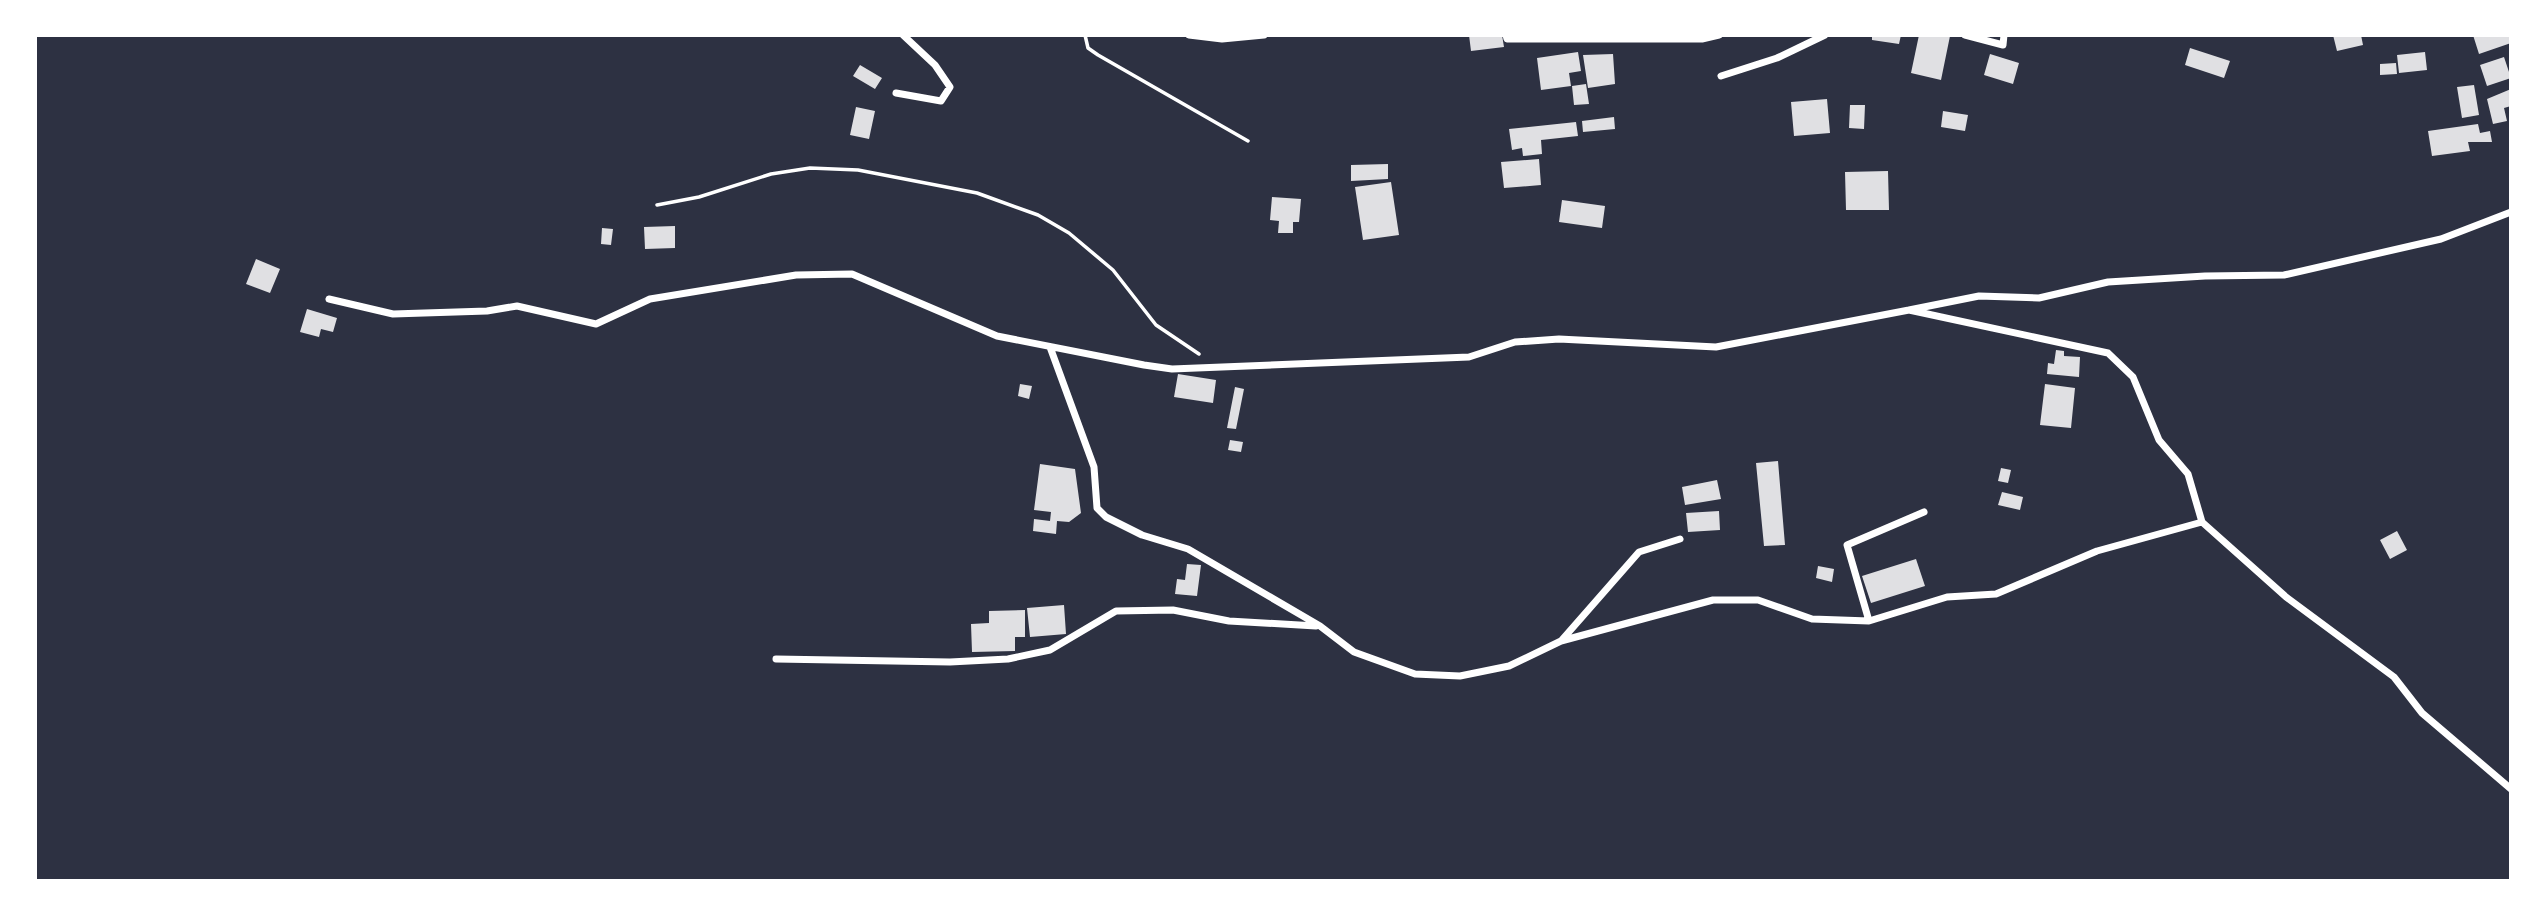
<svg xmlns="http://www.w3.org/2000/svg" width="2546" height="916" font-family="Mulish,sans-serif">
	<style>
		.building { fill: #e0e0e3 }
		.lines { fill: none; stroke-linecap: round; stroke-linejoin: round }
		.path { stroke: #fff; stroke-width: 3.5 }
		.minor { stroke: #fff; stroke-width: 7 }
	</style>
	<rect width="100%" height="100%" fill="#2d3142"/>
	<path class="building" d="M1469,35H1502L1504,47L1471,51Z
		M1872,35H1901L1899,44L1872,40Z
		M1919,35L1950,36L1941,80L1911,73Z
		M2333,35H2361L2363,45L2337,51Z
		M2473,35H2511V43L2479,54Z
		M2190,48L2230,61L2224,78L2185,65Z
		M1578,52L1581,71L1569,73L1571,86L1541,90L1537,58Z
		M2425,52L2427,70L2399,73L2397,55Z
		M1613,54L1615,84L1588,88L1583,55Z
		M1990,54L2019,63L2013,84L1984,75Z
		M2504,57L2511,78L2487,86L2480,65Z
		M2396,63L2397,74L2380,75V64Z
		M860,65L882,78L875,89L853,76Z
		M1586,84L1589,104L1574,105L1572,86Z
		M2474,85L2479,115L2462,118L2457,87Z
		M2511,89V106L2504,108L2507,121L2493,124L2487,99Z
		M1827,99L1830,133L1794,136L1791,102Z
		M1850,105H1865L1864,129L1849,128Z
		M856,107L875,111L869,139L850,135Z
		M1943,111L1968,115L1965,131L1941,127Z
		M1614,117L1615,129L1583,132L1582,121Z
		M1576,122L1578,136L1541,140L1542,154L1523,156L1522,148L1512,150L1509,129Z
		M2478,124L2480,133L2490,131L2492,142H2468L2470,151L2432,156L2428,131Z
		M1539,159L1541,185L1504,188L1501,162Z
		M1388,164V179L1351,181V165Z
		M1888,171L1889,210H1846L1845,172Z
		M1391,182L1399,235L1363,240L1355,187Z
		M1272,197L1301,199L1299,222H1293V233H1278L1279,221L1270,220Z
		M1562,200L1605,206L1602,228L1559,222Z
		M675,226V248L645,249L644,227Z
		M602,228L613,229L611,245L601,244Z
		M256,259L280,269L270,293L246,284Z
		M307,309L337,318L333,332L321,329L319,337L300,332Z
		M2056,350L2064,351V356L2080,357L2079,377L2047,374L2048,363L2054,364Z
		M1178,374L1216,380L1213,403L1174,397Z
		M1020,384L1032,386L1029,399L1018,396Z
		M2045,384L2075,388L2071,428L2040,425Z
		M1235,387L1244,389L1236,429L1227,428Z
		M1230,440L1243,442L1241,452L1228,450Z
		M1778,461L1785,545L1764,546L1756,463Z
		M1040,464L1075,469L1081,513L1069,522L1057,521L1056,534L1033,531L1034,519L1050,521L1051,512L1034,510Z
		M2001,468L2011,470L2008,483L1998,481Z
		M1717,480L1721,499L1685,505L1682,487Z
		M2002,492L2023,497L2020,510L1998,505Z
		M1719,511L1720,530L1688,532L1686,513Z
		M2397,531L2407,550L2390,559L2380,540Z
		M1916,559L1925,586L1871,603L1862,576Z
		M1187,564L1201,565L1197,596L1175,594L1177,579L1185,580Z
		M1818,566L1834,569L1832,582L1816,578Z
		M1064,605L1066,634L1030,637L1027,608Z
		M1025,610V637H1015V651L972,652L971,624L989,623V611Z"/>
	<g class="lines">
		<path class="path" d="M1085,35L1088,48L1098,55L1248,141
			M657,205L699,197L771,174L810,168L858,170L977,193L1038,215L1069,233L1113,270L1156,325L1199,354"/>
		<path class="minor" d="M1189,35L1222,39L1264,35
			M1506,35L1507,39H1702L1719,35
			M1965,35L2003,45L2004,35
			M1721,76L1777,58L1825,35
			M896,93L941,101L950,87L935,65L903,35
			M329,299L393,314L487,311L517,306L596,324L650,299L796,275L852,274L997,336L1144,365L1172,369L1469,357L1515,342L1559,339L1716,347L1909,310
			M1050,347L1094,467L1097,508L1106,517L1142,535L1188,549L1320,626L1354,652L1415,674L1460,676L1509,666L1561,641L1713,600H1758L1812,619L1869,621L1947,597L1996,594L2097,551L2202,522L2286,597L2394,677L2422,713L2511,789
			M2202,522L2188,474L2159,440L2133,377L2108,353L1909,310L1979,296L2039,298L2108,282L2205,276L2284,275L2441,239L2511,212
			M1869,621L1847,545L1924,512
			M1561,641L1639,552L1680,539
			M776,659L950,662L1008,659L1050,650L1116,611L1173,610L1229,621L1316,626"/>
	</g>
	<rect width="2546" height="916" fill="none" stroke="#ffffff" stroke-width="74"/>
</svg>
